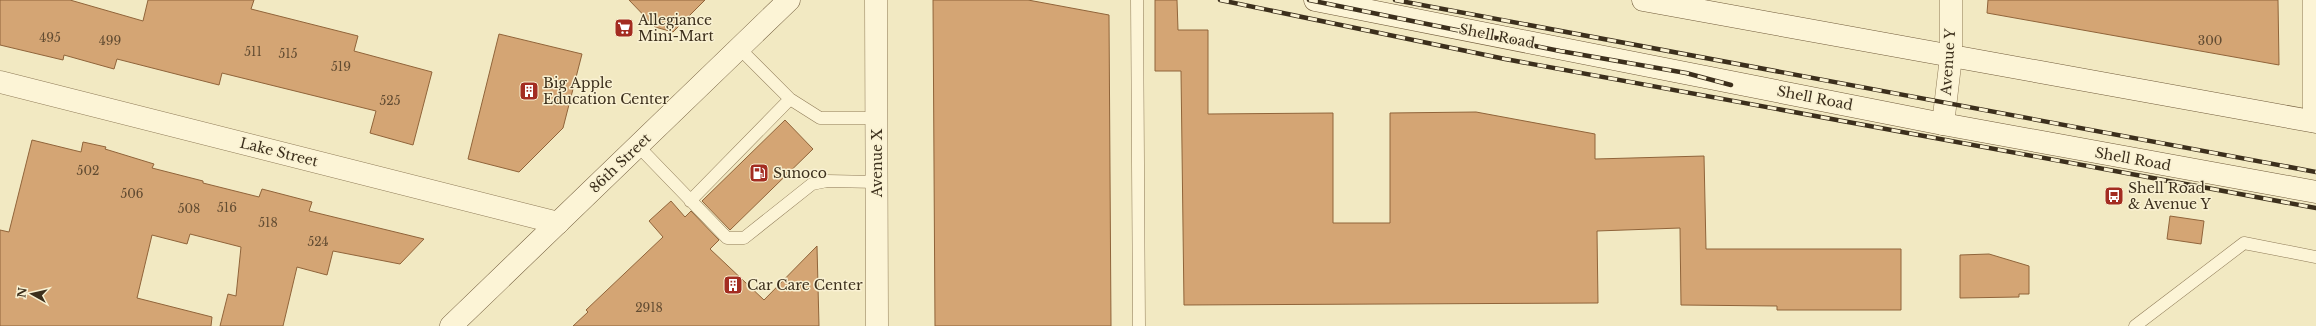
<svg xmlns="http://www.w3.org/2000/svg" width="2316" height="326" font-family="'Libre Baskerville',serif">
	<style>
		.building { fill: #d4a574; stroke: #90643a }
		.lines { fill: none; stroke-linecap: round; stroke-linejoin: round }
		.lane-casing { stroke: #8e7a57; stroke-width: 13 }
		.street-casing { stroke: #8e7a57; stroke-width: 23 }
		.secondary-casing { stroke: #705a3a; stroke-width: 23 }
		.lane { stroke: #fcf4d6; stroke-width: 12 }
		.street { stroke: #fcf4d6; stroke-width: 22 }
		.secondary { stroke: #fcf4d6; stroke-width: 22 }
		.rail-casing { stroke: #3c2f1c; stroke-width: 4.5 }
		.rail { stroke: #f9f1d2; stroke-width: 3; stroke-dasharray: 9; stroke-linecap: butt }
		.labels { text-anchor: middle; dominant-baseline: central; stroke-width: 3; stroke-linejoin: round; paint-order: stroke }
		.number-label { font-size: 12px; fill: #624c32 }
		.poi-label { font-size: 14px; fill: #3c2f1c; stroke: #f9f1d2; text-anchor: start }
		.street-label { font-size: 14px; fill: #3c2f1c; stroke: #f9f1d2 }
	</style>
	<rect width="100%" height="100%" fill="#f2e9c2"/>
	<path class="building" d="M0,0H70L143,21L148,0H254L251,9L358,36L354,51L432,72L413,145L370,133L376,111L222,73L219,85L117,59L114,69L64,55L63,60L0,45Z
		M629,0H705L673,32L655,27Z
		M933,0H1028L1109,15L1111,326H935Z
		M1155,0H1177L1178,30H1208V114L1333,113V223H1390V113L1476,112L1595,134V159L1704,156L1706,249H1901V310H1777V306L1681,305L1680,228L1597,231L1598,303L1184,305L1181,71H1155Z
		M1988,0H2278L2279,65L1987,13Z
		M499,34L582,54L563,128L519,172L468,159Z
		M785,120L813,149L730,230L702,201Z
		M32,140L81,152L83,142L106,147L105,149L154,164L152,168L203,181V183L259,197L262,189L312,202L309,211L424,239L400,264L333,251L327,275L297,267L283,326H220L228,294L236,296L241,247L190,234L187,244L152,235L137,298L212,317L211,326H0V230L9,232Z
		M671,201L685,217L691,211L719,240L710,249L764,300L817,246L819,326H573L588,312L586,310L663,237L649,221Z
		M2170,216L2204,221L2201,244L2167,239Z
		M1989,254L2029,266V294H2019V297L1960,298V255Z"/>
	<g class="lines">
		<defs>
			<path id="lane" d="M1137,0L1139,326
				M790,99L820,118H877
				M638,146L727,238H744L812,184L827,181L877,182
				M690,201L790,99L739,48
				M2135,326L2244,243L2316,257"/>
			<path id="street" d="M876,0L877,326
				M0,82L558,223
				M2314,121V0
				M1943,124L1951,57V0"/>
			<path id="secondary" d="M1315,0L1943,124L2316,192
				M1643,0L2316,122
				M451,326L789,0"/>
		</defs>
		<use href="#lane" class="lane-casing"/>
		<use href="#street" class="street-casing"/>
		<use href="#secondary" class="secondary-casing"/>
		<use href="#lane" class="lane"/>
		<use href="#street" class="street"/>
		<use href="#secondary" class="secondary"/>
		<defs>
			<path id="rail" d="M1220,0L1505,59L2316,208
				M1309,0L1560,51L1686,73L1731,85
				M1395,0L2316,172"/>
		</defs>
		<use href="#rail" class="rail-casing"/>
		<use href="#rail" class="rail"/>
	</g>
	<defs>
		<symbol id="supermarket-square" viewBox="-11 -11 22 22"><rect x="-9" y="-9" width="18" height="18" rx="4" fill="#a32c21" stroke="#f9f1d2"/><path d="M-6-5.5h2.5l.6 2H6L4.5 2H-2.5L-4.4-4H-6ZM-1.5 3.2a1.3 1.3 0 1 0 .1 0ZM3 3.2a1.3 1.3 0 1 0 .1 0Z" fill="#fff"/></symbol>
		<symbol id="building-square" viewBox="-11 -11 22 22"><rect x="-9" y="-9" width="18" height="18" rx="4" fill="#a32c21" stroke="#f9f1d2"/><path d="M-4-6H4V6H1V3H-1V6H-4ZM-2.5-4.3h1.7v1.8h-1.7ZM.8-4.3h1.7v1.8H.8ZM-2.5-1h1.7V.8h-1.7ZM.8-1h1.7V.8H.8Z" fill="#fff"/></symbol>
		<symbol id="fuel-square" viewBox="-11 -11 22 22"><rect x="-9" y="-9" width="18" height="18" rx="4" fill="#a32c21" stroke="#f9f1d2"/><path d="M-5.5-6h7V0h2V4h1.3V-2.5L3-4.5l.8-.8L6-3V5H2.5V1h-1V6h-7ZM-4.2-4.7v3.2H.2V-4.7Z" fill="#fff"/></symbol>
		<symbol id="bus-square" viewBox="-11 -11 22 22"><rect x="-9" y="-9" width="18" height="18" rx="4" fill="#a32c21" stroke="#f9f1d2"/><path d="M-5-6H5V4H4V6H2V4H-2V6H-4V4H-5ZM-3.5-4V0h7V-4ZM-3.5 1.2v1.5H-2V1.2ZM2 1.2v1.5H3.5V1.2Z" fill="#fff"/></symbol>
	</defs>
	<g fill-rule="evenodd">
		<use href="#supermarket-square" x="613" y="17" width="22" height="22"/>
		<use href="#building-square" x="518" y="80" width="22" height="22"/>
		<use href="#fuel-square" x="748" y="162" width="22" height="22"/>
		<use href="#bus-square" x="2103" y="185" width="22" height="22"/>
		<use href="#building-square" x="722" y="274" width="22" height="22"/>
	</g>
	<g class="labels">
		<g class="number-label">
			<text x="50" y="37">495</text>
			<text x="110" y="40">499</text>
			<text x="2210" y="40">300</text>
			<text x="253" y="51">511</text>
			<text x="288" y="53">515</text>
			<text x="341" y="66">519</text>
			<text x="390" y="100">525</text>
			<text x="88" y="170">502</text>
			<text x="132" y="193">506</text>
			<text x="227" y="207">516</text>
			<text x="189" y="208">508</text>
			<text x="268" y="222">518</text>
			<text x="318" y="241">524</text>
			<text x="649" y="307">2918</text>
		</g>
		<g class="poi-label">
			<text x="638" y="20">Allegiance<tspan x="638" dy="16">Mini-Mart</tspan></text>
			<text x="543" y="83">Big Apple<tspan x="543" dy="16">Education Center</tspan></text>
			<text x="773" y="173">Sunoco</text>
			<text x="2128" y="188">Shell Road<tspan x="2128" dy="16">&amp; Avenue Y</tspan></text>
			<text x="747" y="285">Car Care Center</text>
		</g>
		<g class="street-label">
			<text transform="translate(1497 36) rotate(11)">Shell Road</text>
			<text transform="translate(1948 62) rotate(-86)">Avenue Y</text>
			<text transform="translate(1815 98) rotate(11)">Shell Road</text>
			<text transform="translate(279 152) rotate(14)">Lake Street</text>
			<text transform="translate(2133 159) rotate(10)">Shell Road</text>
			<text transform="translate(620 163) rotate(-44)">86th Street</text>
			<text transform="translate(877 163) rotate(-90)">Avenue X</text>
		</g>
	</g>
	<g transform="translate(32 294) rotate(278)" stroke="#f9f1d2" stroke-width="3" paint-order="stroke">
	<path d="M0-3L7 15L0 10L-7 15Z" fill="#3c2f1c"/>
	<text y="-6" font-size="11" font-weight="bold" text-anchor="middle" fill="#3c2f1c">N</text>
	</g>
</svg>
